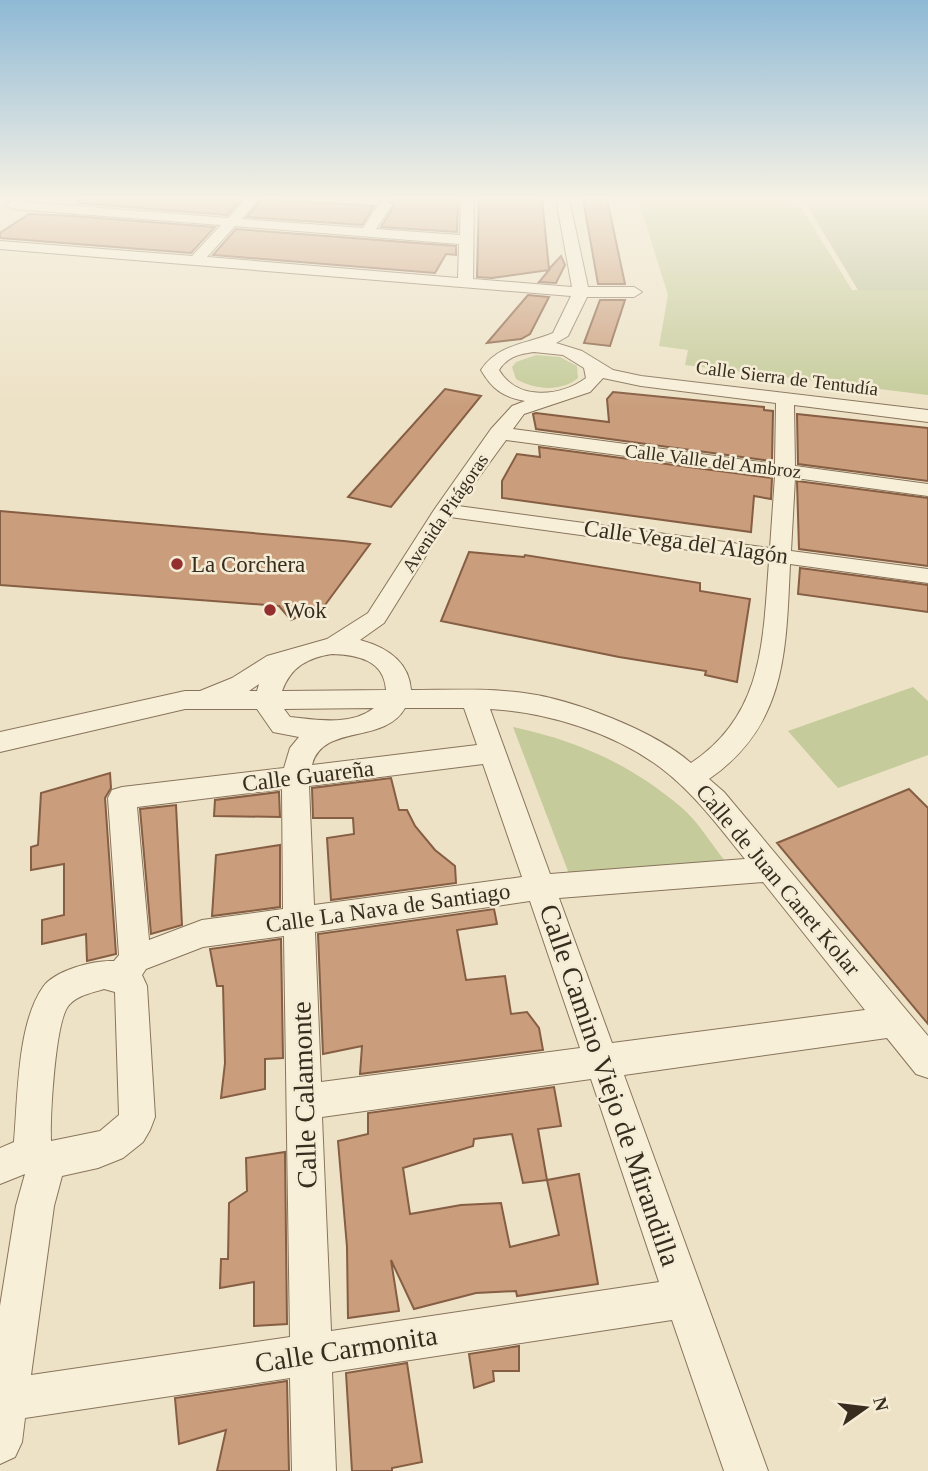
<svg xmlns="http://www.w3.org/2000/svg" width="928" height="1471" font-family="'Times New Roman',serif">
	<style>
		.green { fill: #c5cb9a }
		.cemetery { fill: #bbc099 }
		.building { fill: #ca9e7d; stroke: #865e43; stroke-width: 2; fill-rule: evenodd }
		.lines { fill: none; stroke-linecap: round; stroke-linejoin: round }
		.minor-casing { stroke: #88745c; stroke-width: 2 }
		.minor { fill: #f8efd9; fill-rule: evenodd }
		.poi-dot { fill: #952e2e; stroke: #f5ecd5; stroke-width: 2.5 }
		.labels { text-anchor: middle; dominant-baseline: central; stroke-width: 5; stroke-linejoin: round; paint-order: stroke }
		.far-street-label { font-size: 19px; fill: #382c1f; stroke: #f5ecd5 }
		.street-label { font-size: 23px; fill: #382c1f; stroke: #f5ecd5 }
		.poi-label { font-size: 23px; fill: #382c1f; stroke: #f5ecd5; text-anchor: start }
		.near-street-label { font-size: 28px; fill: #382c1f; stroke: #f5ecd5 }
	</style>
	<rect width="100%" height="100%" fill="#ede2c6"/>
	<path class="green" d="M638,199H796L852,290H928V395L685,365L688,350L659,346L668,295Z
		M536,355L560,357L577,366L578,378C561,392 535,390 516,379L512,367L516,362Z
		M913,687L928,701V755L838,788L788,731Z
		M513,727C578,741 630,764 681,807C698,821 711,844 725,861L571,879Z"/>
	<path class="cemetery" d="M803,199H928V290H858Z"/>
	<path class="building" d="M79,199H242L227,215L77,203Z
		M262,199L374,206L362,225L247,217Z
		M388,199L458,200L457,232L381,227L394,206Z
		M479,199H542L549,269L561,256L565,265L556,283L539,282L549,270L492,278L477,277Z
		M583,199H607L625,284H598Z
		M29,214L72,216L215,227L191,253L0,238V233Z
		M236,229L456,246V255L446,254L435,273L213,255Z
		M528,295L549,297L530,334L521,339L487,343Z
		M600,300H625L610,346L584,343Z
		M445,389L481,396L391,507L348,497Z
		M613,392L764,407V410L773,411L772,461L536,429L533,414L536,413L609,422L607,399Z
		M797,414L928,428V481L798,464Z
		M539,447L772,478L771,499L754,496L751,532L502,498V481L517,454L540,457Z
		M797,481L928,498V566L799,549Z
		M0,511L344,541L370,544L325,605L291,620L279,606L0,585Z
		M469,552L524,557L525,555L700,583V591L750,599L737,682L705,675L706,671L619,657L441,621Z
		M800,568L928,585V612L798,594Z
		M110,773L111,788L105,798L116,954L87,961L86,934L42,944V920L64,915V864L31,870V847L38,845L41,793Z
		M391,778L399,810H407L415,826L435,850L455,866L456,883L331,900L327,838L354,834L353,818H313L312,788Z
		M909,789L928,808V1024L777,843Z
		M279,792L280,817L214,816L215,800Z
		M176,805L182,925L151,934L140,809Z
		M280,845V907L212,916L216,855Z
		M494,909L497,924L457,930L466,980L505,976L511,1014L527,1012L539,1028L543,1050L360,1074L362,1046L323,1054L318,934Z
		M281,939L283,1058L265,1059V1089L221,1098L225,1063L223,986H217L210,949Z
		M554,1087L561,1126L538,1129L547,1180L579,1174L598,1284L517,1296L516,1291L476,1293L414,1309L391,1260L399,1311L348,1318L347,1247L338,1141L368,1134V1113ZM512,1134L523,1183L547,1180L559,1235L510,1247L501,1203L461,1205L410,1214L403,1168L473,1146L474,1139Z
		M285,1152L287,1324L254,1326V1282L220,1288L221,1259H228L229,1203L247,1191L246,1158Z
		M519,1346V1371H493L494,1381L474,1388L469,1354Z
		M407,1363L422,1462L392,1468V1471H352L346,1373Z
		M287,1381L289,1471H217L226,1430L179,1444L175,1398Z"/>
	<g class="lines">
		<defs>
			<path id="minor" d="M245,199H259L242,219L363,228L380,202L385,201L392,205L376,229L460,235L461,199H474L473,279L572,287L556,199H569L588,287H634L642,292L634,297H587L568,336L556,343L582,351L613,370L641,376L928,410V422L794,405L795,466L928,484V496L795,478L791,551L928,569V583L790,564C786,650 787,725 709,779L724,792L928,1036V1078L916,1074L887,1038L624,1075L768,1471H724L672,1320L332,1372L336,1471H292L290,1378L25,1418L22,1442L15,1457L0,1464V1306L16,1206L25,1174L0,1184V1148L14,1142C18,1097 17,1024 43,987C55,970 94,960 114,961L119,955L108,798L112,790L122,787L284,768L290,748L299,737L273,732L257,709H185L0,752V732L185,691H200L232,678L267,656L327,639L368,613L434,510L491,429L512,406L525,401C503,397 492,389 481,370C498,344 527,344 553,333L571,296L0,249V241L192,256L221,225L13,209L6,205L13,201L228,218ZM235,226L459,244L458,278L207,257ZM534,352L563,355L584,368L586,378C560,397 517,401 499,370C507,357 519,354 534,352ZM603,378L641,386L776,403L775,464L513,429L524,414L590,392ZM506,440L775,476L770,548L458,506ZM450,517L769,561C763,640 764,715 691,763C655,731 572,699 524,693C487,688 448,690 411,690C409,661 386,647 360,640L384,623ZM332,654C358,655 384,660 386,690L282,691C291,667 307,658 332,654ZM259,684L257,691H249ZM374,708C351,726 317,720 290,717L284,709ZM405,708H464L477,745L312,765C323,723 384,745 405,708ZM490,709C547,712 615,733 661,768C694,793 719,827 745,859L550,874ZM483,764L522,877L314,905L309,786ZM282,789L283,909L202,920L149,940L137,807ZM763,882L865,1010L612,1043L559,898ZM530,901L580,1048L321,1082L315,932ZM284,936L290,1337L31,1375L54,1206L62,1176L98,1168L123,1158L143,1142L150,1130L155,1117L147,986L142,975L146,969L203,947ZM104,989L115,992L119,1115L100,1131L51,1141C50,1118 55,1020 69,1005C78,995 92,993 104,989ZM591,1079L659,1282L331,1331L322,1117Z"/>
		</defs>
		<use href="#minor" class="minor-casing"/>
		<use href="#minor" class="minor"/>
	</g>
	<linearGradient id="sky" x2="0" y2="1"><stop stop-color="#8eb9d5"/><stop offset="0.49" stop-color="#f7f2e5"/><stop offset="1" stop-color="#f7f2e5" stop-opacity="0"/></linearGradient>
	<rect width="928" height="405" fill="url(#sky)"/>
	<g class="poi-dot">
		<circle cx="177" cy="564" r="7"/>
		<circle cx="270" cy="610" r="7"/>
	</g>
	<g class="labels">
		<g class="far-street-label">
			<text transform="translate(787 378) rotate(7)">Calle Sierra de Tentudía</text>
			<text transform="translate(713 461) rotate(7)">Calle Valle del Ambroz</text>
			<text transform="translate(445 513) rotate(-56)">Avenida Pitágoras</text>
		</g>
		<g class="street-label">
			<text transform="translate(686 542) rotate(8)">Calle Vega del Alagón</text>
			<text transform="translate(308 776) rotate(-7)">Calle Guareña</text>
			<text transform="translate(778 880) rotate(50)">Calle de Juan Canet Kolar</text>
			<text transform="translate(388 908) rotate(-8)">Calle La Nava de Santiago</text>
		</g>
		<g class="poi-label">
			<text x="191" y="564">La Corchera</text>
			<text x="284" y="610">Wok</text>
		</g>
		<g class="near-street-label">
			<text transform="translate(610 1085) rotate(71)">Calle Camino Viejo de Mirandilla</text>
			<text transform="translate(304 1095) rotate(-92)">Calle Calamonte</text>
			<text transform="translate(346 1349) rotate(-9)">Calle Carmonita</text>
		</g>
	</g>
	<g transform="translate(865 1408) rotate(76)" stroke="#f5ecd5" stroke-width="5" paint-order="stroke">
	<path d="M0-5L12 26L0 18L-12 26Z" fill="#382c1f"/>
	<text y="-10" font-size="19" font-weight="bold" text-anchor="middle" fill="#382c1f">N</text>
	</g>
</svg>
